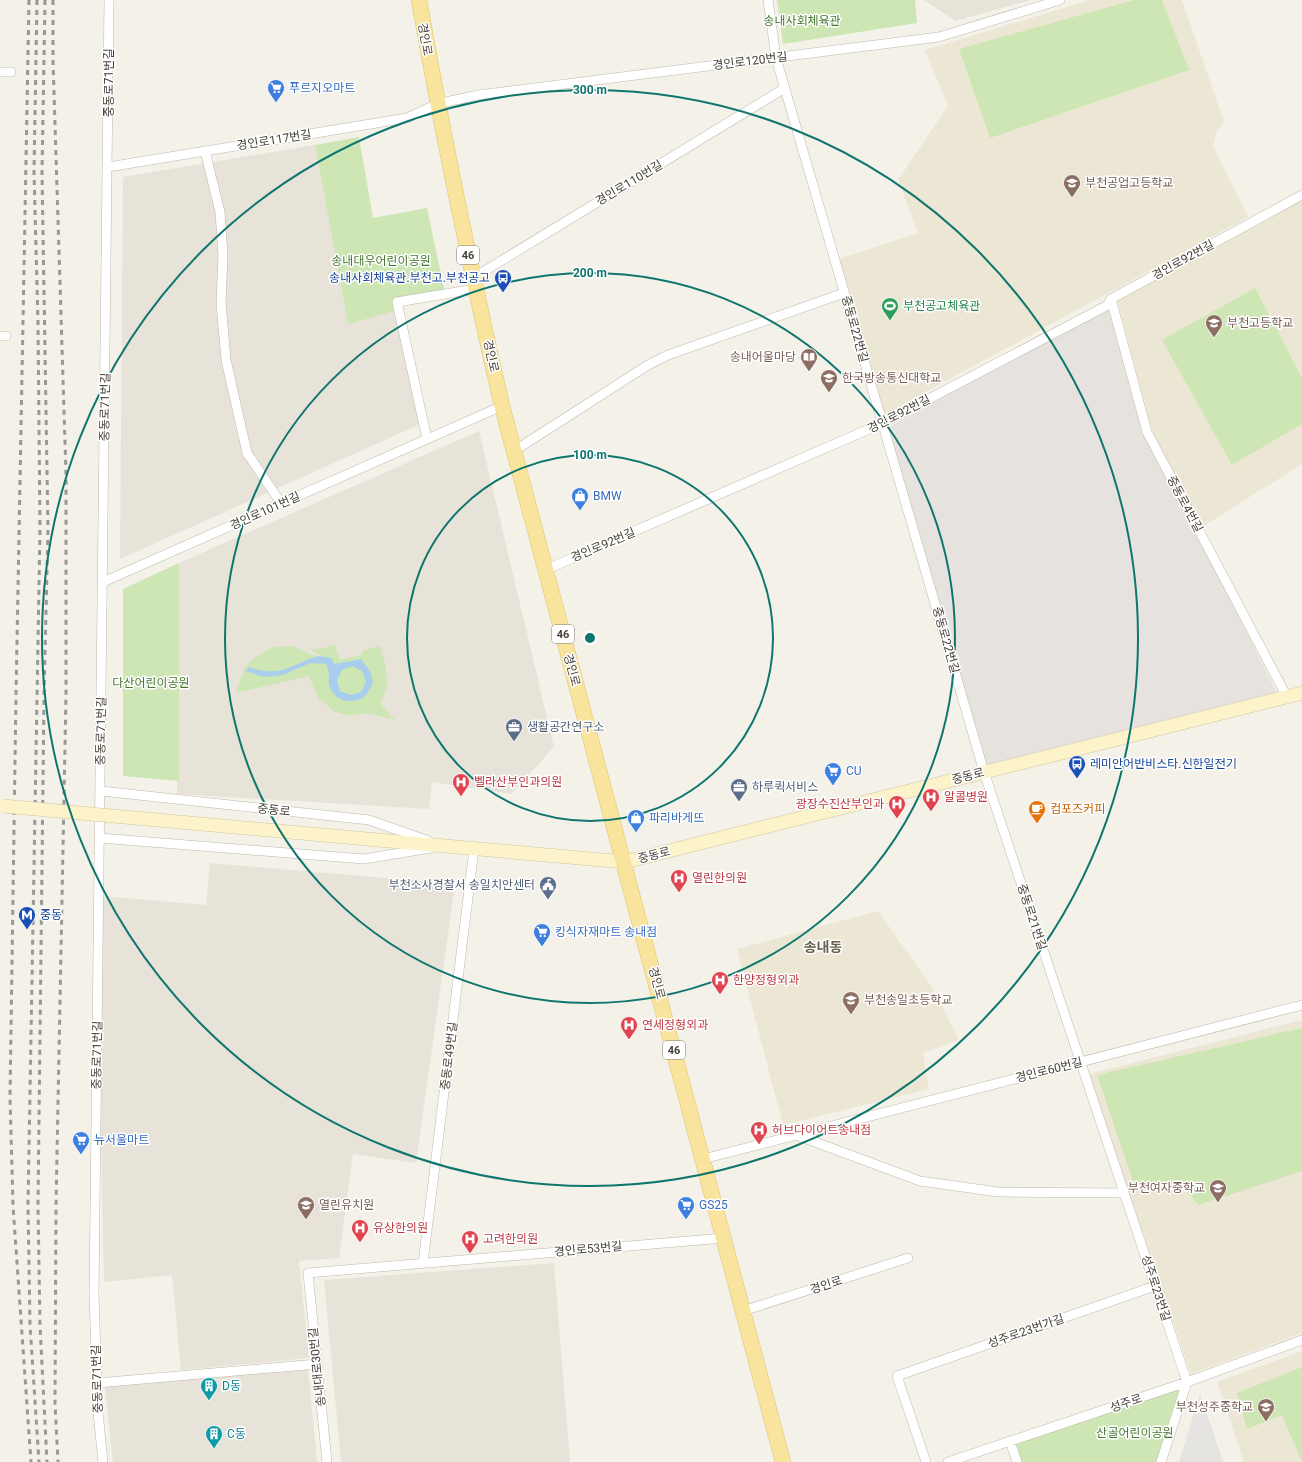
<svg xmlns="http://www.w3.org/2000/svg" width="1302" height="1462" font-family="Roboto,'Noto Sans KR',sans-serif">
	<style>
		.residential { fill: #e7e3d8 }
		.industrial { fill: #e6e3de }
		.education { fill: #ece7d4 }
		.green { fill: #cde6b4 }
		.parking { fill: #e5e4e1 }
		.water { fill: #a9cded; fill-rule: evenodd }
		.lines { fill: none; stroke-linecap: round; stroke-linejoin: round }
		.street-casing { stroke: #bfb9ac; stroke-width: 10 }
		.secondary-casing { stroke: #d1c69b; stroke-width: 14 }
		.primary-casing { stroke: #dec36d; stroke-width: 16 }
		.street { stroke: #fff; stroke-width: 9 }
		.secondary { stroke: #fcf3cb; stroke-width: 13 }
		.primary { stroke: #f9e49d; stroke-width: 15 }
		.rail { stroke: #989898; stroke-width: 3; stroke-dasharray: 5 5; stroke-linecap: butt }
		.secondary-bridge-casing { stroke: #d1c69b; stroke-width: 14; stroke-linecap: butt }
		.secondary-bridge { stroke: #fcf3cb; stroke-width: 13 }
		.ring { fill: none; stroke: #0f766e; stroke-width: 2 }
		.labels { text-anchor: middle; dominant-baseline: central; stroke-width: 3; stroke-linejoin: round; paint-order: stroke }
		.shield { fill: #fff; stroke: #7e7b74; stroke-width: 1 }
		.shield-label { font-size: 11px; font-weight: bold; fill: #474238 }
		.park-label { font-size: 12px; fill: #45772d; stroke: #fff }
		.street-label { font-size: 12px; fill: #474238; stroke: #fff }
		.shop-label { font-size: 12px; fill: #366cbe; stroke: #fff; text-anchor: start }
		.education-label { font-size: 12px; fill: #785e54; stroke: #fff; text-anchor: start }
		.transit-label { font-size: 12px; fill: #164399; stroke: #fff; text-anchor: start }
		.leisure-label { font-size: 12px; fill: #27864d; stroke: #fff; text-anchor: start }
		.service-label { font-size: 12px; fill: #4e5e75; stroke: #fff; text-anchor: start }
		.health-label { font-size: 12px; fill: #be3a42; stroke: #fff; text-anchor: start }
		.food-label { font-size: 12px; fill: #c56008; stroke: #fff; text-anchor: start }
		.culture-label { font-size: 12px; fill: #0d838f; stroke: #fff; text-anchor: start }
		.quarter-label { font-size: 14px; font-weight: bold; fill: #6a6150; stroke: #fff }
		.centre { fill: #0f766e; stroke: #fff; stroke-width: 2 }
		.ring-label { font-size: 12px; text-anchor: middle; font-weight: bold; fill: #0f766e; stroke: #fff; stroke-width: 3; stroke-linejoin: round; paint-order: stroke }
	</style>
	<rect width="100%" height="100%" fill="#f4f1e9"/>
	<path class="residential" d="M924,0H1031L955,21Z
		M315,145L348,323L399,310L423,423L120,559L123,177Z
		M479,431L554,747L511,794L432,782L429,809L177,794L179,563Z
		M210,863L455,884L416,1163L353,1154L339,1258L299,1261L309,1358L181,1370L172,1275L104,1282L101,1135L103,896L206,905Z
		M554,1263L570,1462H341L324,1280Z
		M308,1369L317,1462H113L105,1387Z"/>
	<path class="industrial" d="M1108,305L1147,432L1280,699L984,772L884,430Z"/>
	<path class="education" d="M1090,0H1182L1224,122L1217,131L1213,147L1248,217L885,414L839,259L918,233L898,180L948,106L925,50Z
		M1302,200V464L1202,527L1188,502L1152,431L1117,300Z
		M878,911L934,990L959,1040L923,1053L929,1089L783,1125L737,949Z
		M1302,1020V1333L1191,1374L1089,1074Z
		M1302,1351V1462H1244L1217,1382Z"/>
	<path class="green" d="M777,0H915L917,23L783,44Z
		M1134,0H1162L1189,70L990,138L959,49Z
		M359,137L373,218L427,208L445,294L397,302L399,310L348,324L315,145Z
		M1255,288L1302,378V424L1232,465L1162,340Z
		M179,563V781L123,776V589Z
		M335,645L340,660L362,655V651L380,646L386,668L387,688L380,703L395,720L367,713L350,716L335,712L318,698L309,676L236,693L244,669L253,659L273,647L292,646L336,665L310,649H320Z
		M1302,1028V1171L1198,1205L1185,1188L1165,1184L1135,1187L1097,1075Z
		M1302,1367V1462L1282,1415L1247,1429L1237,1393Z
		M1182,1388L1158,1462H1020L1013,1443Z"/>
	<path class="parking" d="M1200,1393L1223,1462H1179Z"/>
	<path class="water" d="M319,656L331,658L335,664L361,659L370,671L373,683C371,687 368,693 365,696C354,705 336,702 330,688C327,680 331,672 326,664L310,663L283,675L264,677L246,671L248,667C285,678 287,665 319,656ZM352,666L362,671L366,682L361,692L351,695L340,691L337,680L342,670Z"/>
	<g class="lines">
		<defs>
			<path id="street" d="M768,0L776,58L984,772L1187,1382
				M0,72H11
				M205,151L220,212L223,256L221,303L226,360L247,453L281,503
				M108,167L407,118L437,104L478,95L939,37L1060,0
				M473,278L785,88
				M1111,299L1147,432L1287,697
				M0,336H6
				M427,439L397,302L475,289
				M514,451L648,365L668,355L844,293
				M545,570L883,423L1108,305L1111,299L1302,195
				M103,582L502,406
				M101,791L369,820L429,841
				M100,838L364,859L431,848
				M796,1135L920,1181L998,1192L1124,1193
				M703,1159L1302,1005
				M423,1263L474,849
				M743,1311L908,1258
				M97,1383L317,1364
				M1010,1441L1017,1462
				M103,1462L98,1412L94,1295L109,0
				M327,1462L308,1273L724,1238
				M926,1462L897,1376L1155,1286
				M948,1462L1187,1382L1302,1340
				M1161,1462L1187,1382"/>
			<path id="secondary" d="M400,842L625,862L1302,693"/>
			<path id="primary" d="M419,0C443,136 471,271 502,406L783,1462"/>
		</defs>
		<use href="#street" class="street-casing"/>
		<use href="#secondary" class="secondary-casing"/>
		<use href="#primary" class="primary-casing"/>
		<use href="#street" class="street"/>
		<use href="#secondary" class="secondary"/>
		<use href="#primary" class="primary"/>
		<path class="rail" d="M29,0L16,695L10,1097L13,1206L31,1462
			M37,0L34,172L38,322L40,529L28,1205L30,1325L39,1462
			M45,0L42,173L48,530L44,695L38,1206L40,1326L47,1462
			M53,0V61L66,474V695L56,1206L55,1404L58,1462"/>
		<defs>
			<path id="secondary-bridge" d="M3,806L400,842"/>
		</defs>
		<use href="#secondary-bridge" class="secondary-bridge-casing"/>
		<use href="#secondary-bridge" class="secondary-bridge"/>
	</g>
	<g class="ring">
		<circle cx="590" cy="638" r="183"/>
		<circle cx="590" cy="638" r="365"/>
		<circle cx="590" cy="638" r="548"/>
	</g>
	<defs>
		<symbol id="supermarket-pin" viewBox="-11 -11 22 30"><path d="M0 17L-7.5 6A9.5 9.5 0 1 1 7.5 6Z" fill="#3f7fe0" stroke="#fff"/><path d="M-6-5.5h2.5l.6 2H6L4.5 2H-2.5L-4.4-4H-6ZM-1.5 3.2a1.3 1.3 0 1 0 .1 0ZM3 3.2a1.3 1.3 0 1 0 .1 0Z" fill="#fff"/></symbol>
		<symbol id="school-pin" viewBox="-11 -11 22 30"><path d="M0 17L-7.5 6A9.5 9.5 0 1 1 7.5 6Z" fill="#8d6e63" stroke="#fff"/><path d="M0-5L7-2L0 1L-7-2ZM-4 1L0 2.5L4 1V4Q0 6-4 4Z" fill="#fff"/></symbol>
		<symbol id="bus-pin" viewBox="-11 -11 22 30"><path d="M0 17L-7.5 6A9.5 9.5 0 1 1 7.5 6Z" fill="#1a4fb4" stroke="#fff"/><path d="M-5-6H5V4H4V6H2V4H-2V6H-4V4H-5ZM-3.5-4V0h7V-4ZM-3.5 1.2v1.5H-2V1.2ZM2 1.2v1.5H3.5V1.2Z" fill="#fff"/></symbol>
		<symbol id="stadium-pin" viewBox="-11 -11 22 30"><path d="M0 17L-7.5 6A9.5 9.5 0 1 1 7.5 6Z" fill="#2e9e5b" stroke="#fff"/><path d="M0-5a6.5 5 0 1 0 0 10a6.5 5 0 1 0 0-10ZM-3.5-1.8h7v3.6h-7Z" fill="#fff"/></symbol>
		<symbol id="library-pin" viewBox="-11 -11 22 30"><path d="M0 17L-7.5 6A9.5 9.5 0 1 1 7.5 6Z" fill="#8d6e63" stroke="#fff"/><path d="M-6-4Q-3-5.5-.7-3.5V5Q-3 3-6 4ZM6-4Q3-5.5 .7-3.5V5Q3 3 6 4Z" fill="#fff"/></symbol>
		<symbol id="university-pin" viewBox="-11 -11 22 30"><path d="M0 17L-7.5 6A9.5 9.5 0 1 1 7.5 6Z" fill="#8d6e63" stroke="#fff"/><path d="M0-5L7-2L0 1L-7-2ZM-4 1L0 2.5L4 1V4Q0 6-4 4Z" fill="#fff"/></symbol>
		<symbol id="shop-pin" viewBox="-11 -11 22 30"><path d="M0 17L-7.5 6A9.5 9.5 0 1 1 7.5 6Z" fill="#3f7fe0" stroke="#fff"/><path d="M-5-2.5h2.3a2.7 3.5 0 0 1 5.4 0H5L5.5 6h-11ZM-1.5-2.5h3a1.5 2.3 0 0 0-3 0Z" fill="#fff"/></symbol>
		<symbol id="office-pin" viewBox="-11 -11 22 30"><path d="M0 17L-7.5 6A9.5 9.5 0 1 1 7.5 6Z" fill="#5c6f8a" stroke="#fff"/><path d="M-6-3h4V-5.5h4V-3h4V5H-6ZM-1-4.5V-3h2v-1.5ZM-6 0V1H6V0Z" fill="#fff"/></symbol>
		<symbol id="hospital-pin" viewBox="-11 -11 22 30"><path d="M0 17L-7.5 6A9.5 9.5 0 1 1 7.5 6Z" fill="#e0444e" stroke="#fff"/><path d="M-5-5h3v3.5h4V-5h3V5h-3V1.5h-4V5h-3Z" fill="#fff"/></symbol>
		<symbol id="cafe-pin" viewBox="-11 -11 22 30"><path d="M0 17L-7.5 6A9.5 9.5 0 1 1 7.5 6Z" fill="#e8710a" stroke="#fff"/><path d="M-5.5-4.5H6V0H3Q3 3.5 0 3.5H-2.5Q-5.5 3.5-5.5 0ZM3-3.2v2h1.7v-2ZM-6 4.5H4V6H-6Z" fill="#fff"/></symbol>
		<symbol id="civic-pin" viewBox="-11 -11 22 30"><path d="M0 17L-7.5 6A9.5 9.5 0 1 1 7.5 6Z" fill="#5c6f8a" stroke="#fff"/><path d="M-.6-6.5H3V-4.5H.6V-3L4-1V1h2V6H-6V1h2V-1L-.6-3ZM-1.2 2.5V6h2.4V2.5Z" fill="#fff"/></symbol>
		<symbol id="metro-pin" viewBox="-11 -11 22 30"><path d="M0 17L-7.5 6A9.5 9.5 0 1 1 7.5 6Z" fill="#1a4fb4" stroke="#fff"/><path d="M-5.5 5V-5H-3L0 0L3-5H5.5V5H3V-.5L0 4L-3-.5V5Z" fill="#fff"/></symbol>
		<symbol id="building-pin" viewBox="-11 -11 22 30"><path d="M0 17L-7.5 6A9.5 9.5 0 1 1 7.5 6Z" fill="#0f9aa8" stroke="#fff"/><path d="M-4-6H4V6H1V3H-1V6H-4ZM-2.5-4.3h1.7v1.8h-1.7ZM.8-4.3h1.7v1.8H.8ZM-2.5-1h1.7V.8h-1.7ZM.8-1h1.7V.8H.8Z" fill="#fff"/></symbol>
	</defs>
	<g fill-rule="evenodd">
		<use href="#supermarket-pin" x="266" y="78" width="20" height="27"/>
		<use href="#school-pin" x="1062" y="173" width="20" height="27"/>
		<use href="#bus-pin" x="493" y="268" width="20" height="27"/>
		<use href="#stadium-pin" x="880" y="296" width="20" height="27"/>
		<use href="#school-pin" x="1204" y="313" width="20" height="27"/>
		<use href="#library-pin" x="799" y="347" width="20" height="27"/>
		<use href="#university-pin" x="819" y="368" width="20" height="27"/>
		<use href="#shop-pin" x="570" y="486" width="20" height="27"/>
		<use href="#office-pin" x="504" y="717" width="20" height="27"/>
		<use href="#bus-pin" x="1067" y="754" width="20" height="27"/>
		<use href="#supermarket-pin" x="823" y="761" width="20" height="27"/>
		<use href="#hospital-pin" x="451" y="772" width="20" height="27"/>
		<use href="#office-pin" x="729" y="777" width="20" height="27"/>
		<use href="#hospital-pin" x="921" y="787" width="20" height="27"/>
		<use href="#hospital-pin" x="887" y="794" width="20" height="27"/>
		<use href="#cafe-pin" x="1027" y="799" width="20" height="27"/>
		<use href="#shop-pin" x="626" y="808" width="20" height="27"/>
		<use href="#hospital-pin" x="669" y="868" width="20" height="27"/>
		<use href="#civic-pin" x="538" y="875" width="20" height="27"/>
		<use href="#metro-pin" x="17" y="905" width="20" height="27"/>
		<use href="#supermarket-pin" x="532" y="922" width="20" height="27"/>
		<use href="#hospital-pin" x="710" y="970" width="20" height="27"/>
		<use href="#school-pin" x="841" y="990" width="20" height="27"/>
		<use href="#hospital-pin" x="619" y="1015" width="20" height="27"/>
		<use href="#hospital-pin" x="749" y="1120" width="20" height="27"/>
		<use href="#supermarket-pin" x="71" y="1130" width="20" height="27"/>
		<use href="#school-pin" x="1208" y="1178" width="20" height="27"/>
		<use href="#school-pin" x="296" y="1195" width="20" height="27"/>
		<use href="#supermarket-pin" x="676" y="1195" width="20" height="27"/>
		<use href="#hospital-pin" x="350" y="1218" width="20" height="27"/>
		<use href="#hospital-pin" x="460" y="1229" width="20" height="27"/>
		<use href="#building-pin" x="199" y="1376" width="20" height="27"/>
		<use href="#school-pin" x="1256" y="1397" width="20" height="27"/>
		<use href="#building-pin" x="204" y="1424" width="20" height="27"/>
	</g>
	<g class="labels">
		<g class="shield">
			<rect x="457" y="246" width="22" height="18" rx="3"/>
			<rect x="552" y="625" width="22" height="18" rx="3"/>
			<rect x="663" y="1041" width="22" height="18" rx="3"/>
		</g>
		<g class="shield-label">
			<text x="468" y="255">46</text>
			<text x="563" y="634">46</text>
			<text x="674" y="1050">46</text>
		</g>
		<g class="park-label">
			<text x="802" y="21">송내사회체육관</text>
			<text x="381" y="261">송내대우어린이공원</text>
			<text x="151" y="683">다산어린이공원</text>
			<text x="1135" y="1433">산골어린이공원</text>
		</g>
		<g class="street-label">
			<text transform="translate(425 39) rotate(80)">경인로</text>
			<text transform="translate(750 61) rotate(-7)">경인로120번길</text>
			<text transform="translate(109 83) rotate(-90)">중동로71번길</text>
			<text transform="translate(274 140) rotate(-9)">경인로117번길</text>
			<text transform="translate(629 183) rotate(-31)">경인로110번길</text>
			<text transform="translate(1183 260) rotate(-29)">경인로92번길</text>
			<text transform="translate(855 329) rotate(74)">중동로22번길</text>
			<text transform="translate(491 356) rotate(77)">경인로</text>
			<text transform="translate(105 407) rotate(-89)">중동로71번길</text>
			<text transform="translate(899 414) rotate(-27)">경인로92번길</text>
			<text transform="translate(1185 504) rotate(62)">중동로4번길</text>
			<text transform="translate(265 511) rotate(-24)">경인로101번길</text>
			<text transform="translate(603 545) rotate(-23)">경인로92번길</text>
			<text transform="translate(946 640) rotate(74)">중동로22번길</text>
			<text transform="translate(572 670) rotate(75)">경인로</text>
			<text transform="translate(101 731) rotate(-89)">중동로71번길</text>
			<text transform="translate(968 776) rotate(-14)">중동로</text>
			<text transform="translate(274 810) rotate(6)">중동로</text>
			<text transform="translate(654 855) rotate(-14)">중동로</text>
			<text transform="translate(1032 917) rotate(72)">중동로21번길</text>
			<text transform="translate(657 983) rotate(75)">경인로</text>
			<text transform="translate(97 1055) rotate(-89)">중동로71번길</text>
			<text transform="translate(449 1056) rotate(-83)">중동로49번길</text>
			<text transform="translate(1049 1070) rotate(-14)">경인로60번길</text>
			<text transform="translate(588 1249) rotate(-5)">경인로53번길</text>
			<text transform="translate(826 1285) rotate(-18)">경인로</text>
			<text transform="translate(1156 1288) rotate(72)">성주로23번길</text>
			<text transform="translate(1026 1331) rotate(-19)">성주로23번가길</text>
			<text transform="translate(317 1367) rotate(-96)">송내대로30번길</text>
			<text transform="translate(97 1379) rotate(-92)">중동로71번길</text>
			<text transform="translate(1126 1403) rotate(-19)">성주로</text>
		</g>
		<g class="shop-label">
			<text x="289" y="88">푸르지오마트</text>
			<text x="593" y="496">BMW</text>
			<text x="846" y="771">CU</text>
			<text x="649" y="818">파리바게뜨</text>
			<text x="555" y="932">킹식자재마트 송내점</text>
			<text x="94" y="1140">뉴서울마트</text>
			<text x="699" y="1205">GS25</text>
		</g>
		<g class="education-label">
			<text x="1085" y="183">부천공업고등학교</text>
			<text x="1227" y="323">부천고등학교</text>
			<text x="796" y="357" text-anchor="end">송내어울마당</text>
			<text x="842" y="378">한국방송통신대학교</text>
			<text x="864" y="1000">부천송일초등학교</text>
			<text x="1205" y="1188" text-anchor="end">부천여자중학교</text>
			<text x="319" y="1205">열린유치원</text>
			<text x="1253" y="1407" text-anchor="end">부천성주중학교</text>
		</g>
		<g class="transit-label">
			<text x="490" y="278" text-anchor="end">송내사회체육관.부천고.부천공고</text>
			<text x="1090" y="764">레미안어반비스타.신한일전기</text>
			<text x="40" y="915">중동</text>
		</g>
		<g class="leisure-label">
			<text x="903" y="306">부천공고체육관</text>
		</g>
		<g class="service-label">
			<text x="527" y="727">생활공간연구소</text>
			<text x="752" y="787">하루퀵서비스</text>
			<text x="535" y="885" text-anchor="end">부천소사경찰서 송일치안센터</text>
		</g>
		<g class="health-label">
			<text x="474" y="782">벨라산부인과의원</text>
			<text x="944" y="797">알콜병원</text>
			<text x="884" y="804" text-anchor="end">광장수진산부인과</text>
			<text x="692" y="878">열린한의원</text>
			<text x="733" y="980">한양정형외과</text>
			<text x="642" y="1025">연세정형외과</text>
			<text x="772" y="1130">허브다이어트송내점</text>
			<text x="373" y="1228">유상한의원</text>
			<text x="483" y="1239">고려한의원</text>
		</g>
		<g class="food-label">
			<text x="1050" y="809">컴포즈커피</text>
		</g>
		<g class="culture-label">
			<text x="222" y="1386">D동</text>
			<text x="227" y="1434">C동</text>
		</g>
		<g class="quarter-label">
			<text x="823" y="947">송내동</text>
		</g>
	</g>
	<circle cx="590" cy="638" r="6" class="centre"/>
	<g class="ring-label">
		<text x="590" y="94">300 m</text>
		<text x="590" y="277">200 m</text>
		<text x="590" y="459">100 m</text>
	</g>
</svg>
